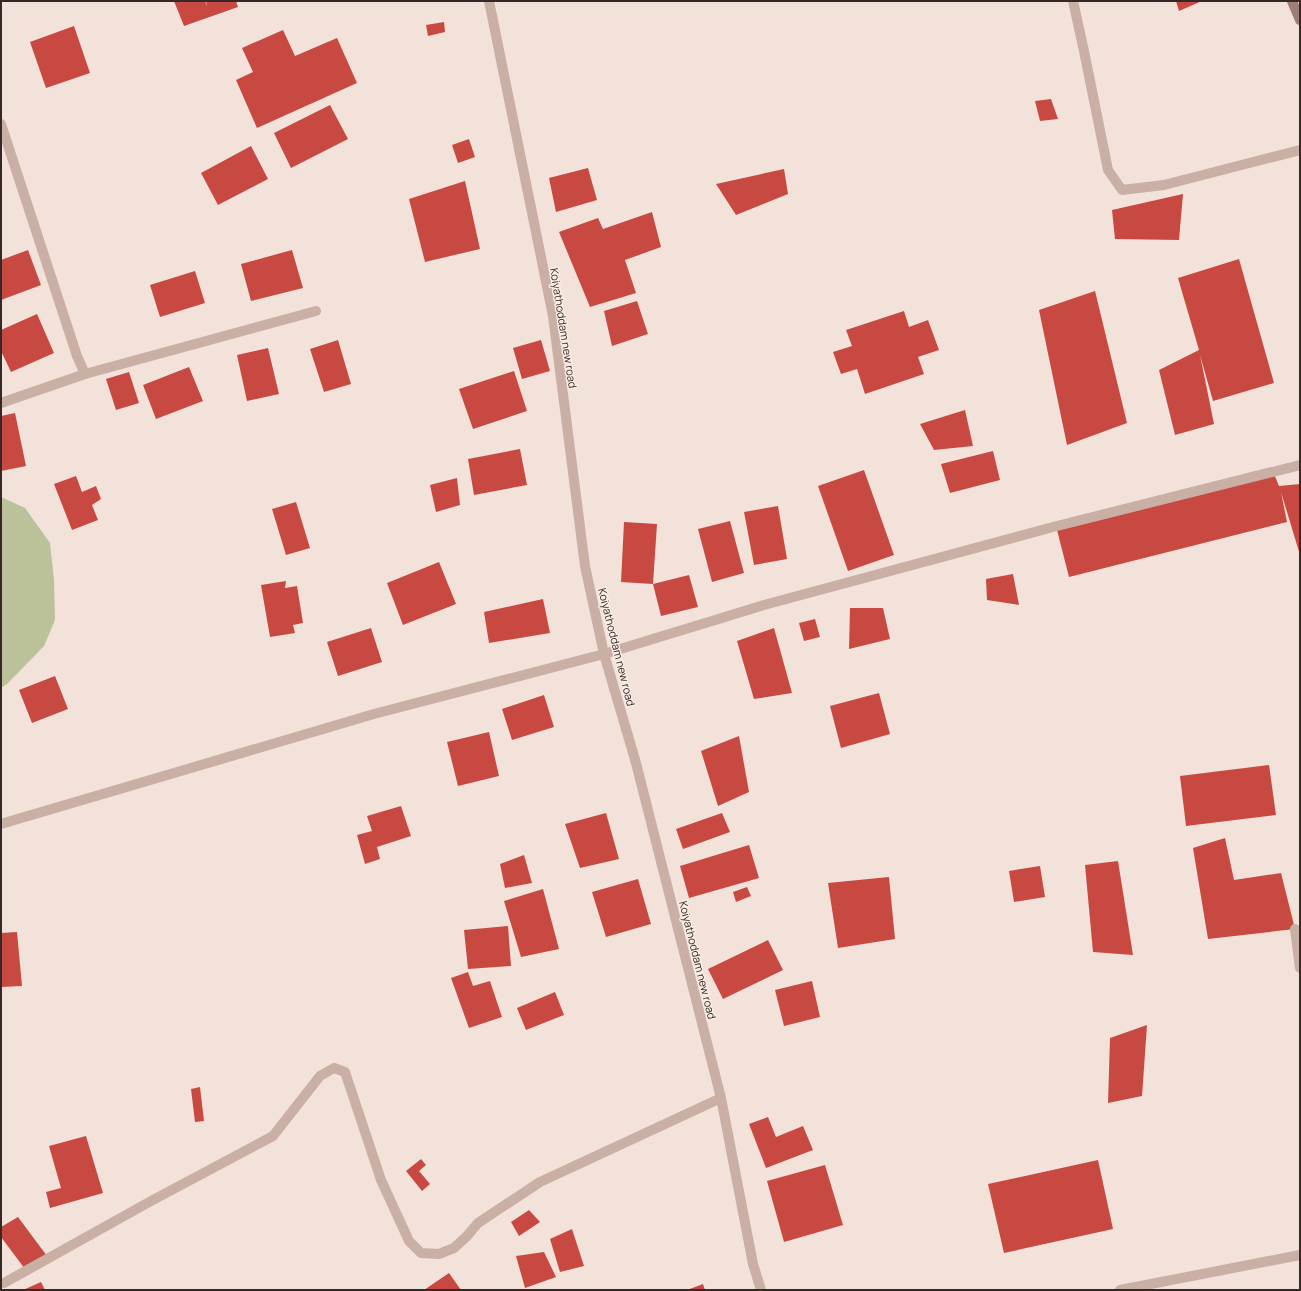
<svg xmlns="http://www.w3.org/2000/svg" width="1301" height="1291" font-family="Manrope,sans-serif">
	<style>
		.green { fill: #bbc199 }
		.building { fill: #c84941 }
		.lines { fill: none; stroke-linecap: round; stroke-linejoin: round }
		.minor { stroke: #caafa5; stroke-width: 10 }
		.tertiary { stroke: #caafa5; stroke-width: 10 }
		.secondary { stroke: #9d7e76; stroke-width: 10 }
		.labels { text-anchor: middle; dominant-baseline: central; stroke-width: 3; stroke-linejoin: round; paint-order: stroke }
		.street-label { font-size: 11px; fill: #352826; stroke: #f9ede5 }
	</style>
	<rect width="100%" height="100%" fill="#f2e2d9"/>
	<path class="green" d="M1,497L25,508L50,543L54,580L55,620L44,646L7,684L1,688Z"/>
	<path class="building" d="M174,1H205L207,6L206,1H236L238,7L184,26Z
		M1176,1H1202L1179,11Z
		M444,22L445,32L428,36L426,25Z
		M74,26L90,73L46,88L30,42Z
		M283,30L295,56L337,38L357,83L257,128L236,80L253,72L242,48Z
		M1051,99L1058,119L1040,121L1035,101Z
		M330,105L348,139L291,168L274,133Z
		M469,139L475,157L458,163L452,145Z
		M251,146L268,179L218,205L201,173Z
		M588,168L597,200L556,212L549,178Z
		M784,169L788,194L736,215L716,184Z
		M465,181L480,249L425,262L409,199Z
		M1183,194L1179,240L1115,239L1112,210Z
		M652,212L661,247L625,260L636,293L590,307L559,232L598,218L603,229Z
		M28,250L41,285L1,300V260Z
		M292,250L303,288L251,301L241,264Z
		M1239,259L1274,383L1213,401L1200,355L1214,424L1175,435L1159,370L1199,350L1178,278Z
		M195,271L205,303L160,317L150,285Z
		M1095,291L1127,423L1067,445L1039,310Z
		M637,301L648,334L612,346L604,311Z
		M904,311L909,327L928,320L939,350L918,357L924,374L865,394L857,369L841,374L833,352L852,346L846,330Z
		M37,314L54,353L11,372L1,351V330Z
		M338,340L351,384L324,392L310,349Z
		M541,340L550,371L522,379L513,348Z
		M268,348L279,394L247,401L237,355Z
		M189,367L203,401L156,419L143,385Z
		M514,371L527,411L473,429L459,389Z
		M129,372L139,403L116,410L106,379Z
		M965,410L973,446L934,450L920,424Z
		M15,413L26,466L1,471V416Z
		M520,449L527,485L474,495L468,459Z
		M993,451L1000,480L950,493L941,464Z
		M864,470L894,555L848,571L818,486Z
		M1274,474L1279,486L1300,484V555L1281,492L1287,522L1069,577L1057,530Z
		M76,476L82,492L96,486L101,499L92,505L98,520L72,530L54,484Z
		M457,478L460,505L436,512L430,485Z
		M296,502L310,548L286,555L272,509Z
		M778,506L787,559L754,565L744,512Z
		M730,521L744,573L712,582L698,529Z
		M624,522L657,524L653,584L621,582Z
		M439,562L456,604L403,625L387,583Z
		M1013,574L1019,605L987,600L986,579Z
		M689,575L698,607L661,616L653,584Z
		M286,581L285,588L297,586L303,623L293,625L295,633L270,637L261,585Z
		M543,599L550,633L489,643L484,612Z
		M850,608H883L890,639L849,649Z
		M815,619L820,637L804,641L799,623Z
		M371,628L382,662L338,676L327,642Z
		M774,628L792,693L754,699L737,641Z
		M55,676L68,709L32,723L19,690Z
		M879,693L890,734L841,748L830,706Z
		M544,695L554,727L512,740L502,709Z
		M489,732L499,776L458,786L447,742Z
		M739,736L749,792L718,806L701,751Z
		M1269,765L1276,815L1186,826L1180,776Z
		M401,806L411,836L377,847L380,859L365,864L357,835L372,831L367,816Z
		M606,813L619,859L580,868L565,824Z
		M722,813L730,832L683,849L676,829Z
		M1225,838L1234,880L1281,873L1295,929L1208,939L1193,848Z
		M749,845L759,878L689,898L680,866Z
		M524,855L532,883L505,888L500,864Z
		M1118,861L1133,955L1093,952L1085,865Z
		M1040,866L1045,897L1014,902L1009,871Z
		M889,877L895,939L838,948L828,883Z
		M638,879L651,924L606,937L592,892Z
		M747,887L751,896L736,902L733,892Z
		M543,889L559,949L521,957L504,901Z
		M508,926L511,966L468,969L464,930Z
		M17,932L22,986L1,987V933Z
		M768,940L783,970L723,999L708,969Z
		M468,972L473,986L490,981L502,1017L469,1028L451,978Z
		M812,981L820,1017L784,1026L775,990Z
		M555,992L564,1015L526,1030L517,1008Z
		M1147,1025L1142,1096L1108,1103L1110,1038Z
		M200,1087L204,1121L195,1122L191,1089Z
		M768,1117L776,1137L803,1126L813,1150L766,1168L749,1124Z
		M86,1136L103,1193L50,1208L46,1192L61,1188L49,1146Z
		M421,1159L426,1165L419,1171L430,1184L422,1191L406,1171Z
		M1098,1160L1113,1229L1004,1253L988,1184Z
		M825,1165L843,1225L784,1242L767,1181Z
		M529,1210L540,1222L519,1236L511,1222Z
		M18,1217L47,1256L25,1269L1,1237V1227Z
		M572,1229L584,1266L560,1272L550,1239Z
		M544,1252L556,1277L525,1288L516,1256Z
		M449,1273L461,1290H424Z
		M41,1282L45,1290H23Z
		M703,1284L705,1290H687Z"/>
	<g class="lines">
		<path class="minor" d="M489,1L553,316L585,566L604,654L636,763L721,1098L753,1264L761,1290
			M1073,1L1084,51L1108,170L1122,190L1164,185L1300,150
			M1,124L77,356L85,374
			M1,403L85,374L316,311
			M1,824L374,714L604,654L764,605L1053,527L1300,465
			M1295,929L1300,968
			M4,1283L151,1201L273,1136L320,1076L334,1068L345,1072L381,1180L409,1241L421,1253L439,1254L454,1248L467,1236L478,1223L540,1182L721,1098"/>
		<path class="tertiary" d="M1120,1290L1300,1255"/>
		<path class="secondary" d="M1292,1L1300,20"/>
	</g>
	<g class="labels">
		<g class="street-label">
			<text transform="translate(564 328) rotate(81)">Koiyathoddam new road</text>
			<text transform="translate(617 647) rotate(76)">Koiyathoddam new road</text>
			<text transform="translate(698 960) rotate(76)">Koiyathoddam new road</text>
		</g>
	</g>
	<rect width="1301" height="1291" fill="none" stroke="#352826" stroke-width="4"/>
</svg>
